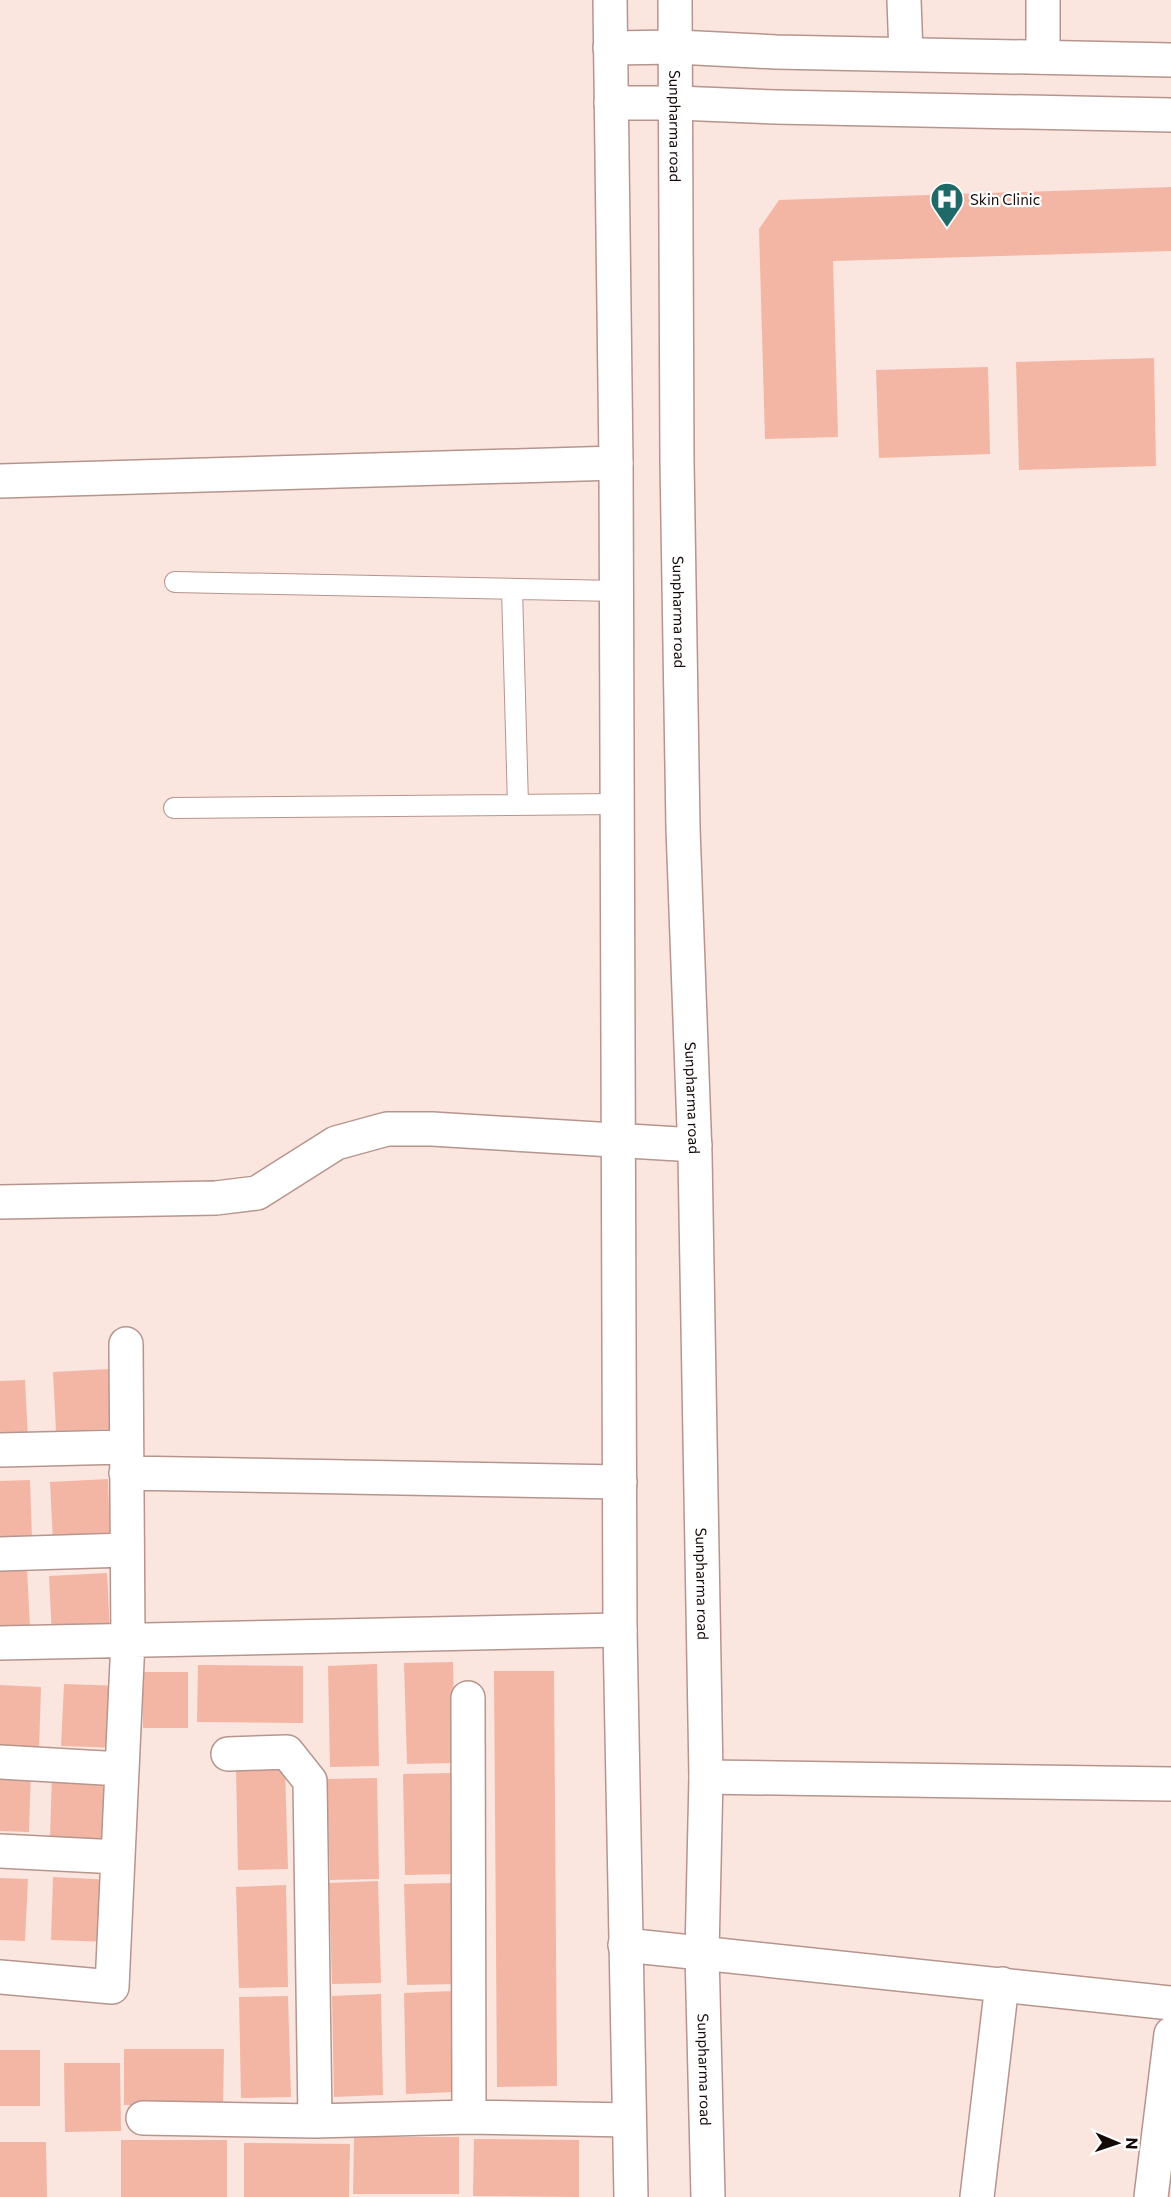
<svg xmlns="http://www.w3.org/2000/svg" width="1171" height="2197" font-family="Commissioner,sans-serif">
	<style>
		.building { fill: #f3b6a5 }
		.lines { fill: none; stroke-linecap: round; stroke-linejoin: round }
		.lane-casing { stroke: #b6958d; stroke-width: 22 }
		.street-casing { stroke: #b6958d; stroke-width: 36 }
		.secondary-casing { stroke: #b6958d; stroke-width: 36 }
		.lane { stroke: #fff; stroke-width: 20 }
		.street { stroke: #fff; stroke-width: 33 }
		.secondary { stroke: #fff; stroke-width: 33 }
		.labels { text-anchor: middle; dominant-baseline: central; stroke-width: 4.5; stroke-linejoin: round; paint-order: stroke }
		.street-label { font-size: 15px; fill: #150a07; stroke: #fff }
		.poi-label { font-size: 15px; fill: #150a07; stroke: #fff; text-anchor: start }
	</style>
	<rect width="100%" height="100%" fill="#fae5df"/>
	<path class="building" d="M1171,187V251L833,261L838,437L765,439L759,229L779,200Z
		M1154,358L1156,466L1019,470L1016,362Z
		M988,367L990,454L879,458L876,370Z
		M110,1369L114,1429L56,1431L53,1372Z
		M25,1380L28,1438L0,1440V1381Z
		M108,1479L110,1539L53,1542L50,1482Z
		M30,1480L32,1539L0,1540V1481Z
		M27,1568L30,1628L0,1629V1569Z
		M107,1573L110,1633L52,1636L49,1576Z
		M453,1662L455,1763L407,1764L404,1663Z
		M377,1664L379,1766L330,1767L328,1666Z
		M198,1665L303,1666V1723L197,1722Z
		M494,1671H554L557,2086L497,2087Z
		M143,1672H188V1728H143Z
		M64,1684L123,1686L120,1748L61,1746Z
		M0,1685L41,1687L39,1750L0,1748Z
		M285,1768L288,1869L238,1870L236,1769Z
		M0,1769L31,1770L29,1832L0,1831Z
		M452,1773L454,1874L405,1875L403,1774Z
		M52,1774L111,1776L109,1839L50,1837Z
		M377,1778L379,1879L330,1880L327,1779Z
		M53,1877L112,1880L110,1942L51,1940Z
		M0,1878L28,1879L25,1941L0,1940Z
		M378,1881L381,1983L332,1984L329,1883Z
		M454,1883L456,1984L407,1985L404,1884Z
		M286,1885L288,1987L239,1988L236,1887Z
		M453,1991L455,2092L406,2094L404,1993Z
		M381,1994L383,2095L334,2097L332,1996Z
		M288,1996L291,2097L241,2098L239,1997Z
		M124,2049H224L223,2105H124Z
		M0,2050H40V2106H0Z
		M64,2063H120L121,2131L65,2132Z
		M354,2137H459V2194H353Z
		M474,2139L579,2140V2197L473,2196Z
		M121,2140H227V2197H121Z
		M0,2142H46L47,2197H0Z
		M244,2143L350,2144L349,2197H244Z"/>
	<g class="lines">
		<defs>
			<path id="lane" d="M175,582L616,591
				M512,589L518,805
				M174,808L617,804"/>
			<path id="street" d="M904,0L906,54
				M1043,0V57
				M0,481L616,463
				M0,1202L216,1198L257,1193L336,1143L387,1129H432L695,1145
				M0,1450L125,1447
				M126,1473L620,1482
				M0,1554L126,1550
				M0,1643L620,1630
				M228,1754L287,1752L310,1781L315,2121
				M0,1762L121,1769
				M706,1777L1171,1784
				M0,1851L118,1857
				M625,1945L1171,2003
				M0,1977L112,1987L128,1640L126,1344
				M469,2117L629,2120
				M143,2118L315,2121L469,2117L468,1698
				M977,2197L1002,1984
				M1151,2197L1171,2034"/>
			<g id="secondary">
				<path d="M610,0L616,463L620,1630L631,2197"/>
				<path id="s1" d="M675,0L677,461L683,828L695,1155L706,1777L702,1953L708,2197"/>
				<path d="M610,48L677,47L776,52L1171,60"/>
				<path d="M611,103H677L776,107L1171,115"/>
			</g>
		</defs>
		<use href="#lane" class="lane-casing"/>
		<use href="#street" class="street-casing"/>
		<use href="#secondary" class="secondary-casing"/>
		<use href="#lane" class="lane"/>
		<use href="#street" class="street"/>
		<use href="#secondary" class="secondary"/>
	</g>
	<defs>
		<symbol id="hospital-pin" viewBox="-11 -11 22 30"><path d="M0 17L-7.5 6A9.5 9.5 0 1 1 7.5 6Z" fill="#1f6a67" stroke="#fff"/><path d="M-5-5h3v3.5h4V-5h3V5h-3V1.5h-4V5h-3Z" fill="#fff"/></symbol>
	</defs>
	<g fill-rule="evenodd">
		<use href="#hospital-pin" x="928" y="180" width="38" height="52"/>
	</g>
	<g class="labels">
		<g class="street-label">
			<text stroke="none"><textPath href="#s1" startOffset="126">Sunpharma road</textPath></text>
			<text stroke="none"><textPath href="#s1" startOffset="612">Sunpharma road</textPath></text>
			<text stroke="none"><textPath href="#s1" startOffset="1098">Sunpharma road</textPath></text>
			<text stroke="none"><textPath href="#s1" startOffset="1584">Sunpharma road</textPath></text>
			<text stroke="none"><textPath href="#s1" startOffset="2070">Sunpharma road</textPath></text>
		</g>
		<g class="poi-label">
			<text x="970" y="199">Skin Clinic</text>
		</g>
	</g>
	<g transform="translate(1117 2143) rotate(92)" stroke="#ffffff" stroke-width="4.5" paint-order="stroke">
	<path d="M0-4.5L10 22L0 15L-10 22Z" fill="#150a07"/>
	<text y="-9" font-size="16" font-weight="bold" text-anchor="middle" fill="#150a07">N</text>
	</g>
</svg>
